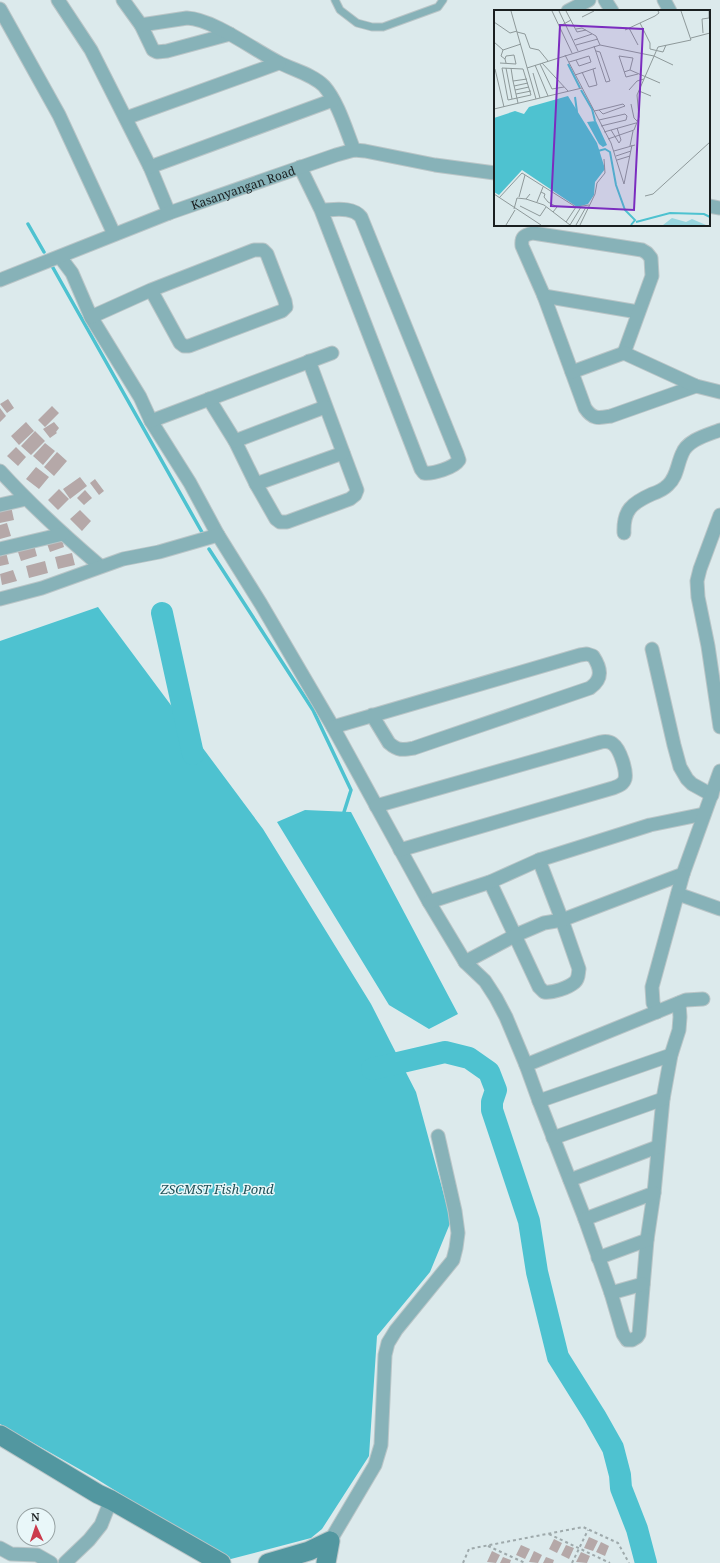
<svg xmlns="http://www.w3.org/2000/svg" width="720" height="1563" font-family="'Noto Serif',serif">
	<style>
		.water { fill: #4ec2d0 }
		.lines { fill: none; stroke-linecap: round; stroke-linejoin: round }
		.stream { stroke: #4ec2d0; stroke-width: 3.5 }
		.river { stroke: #4ec2d0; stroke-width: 22 }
		.building { fill: #b5a8a8 }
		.lane-casing { stroke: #b9c5c7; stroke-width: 9 }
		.street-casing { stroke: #b9c5c7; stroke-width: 15 }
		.secondary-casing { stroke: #b9c5c7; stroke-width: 21 }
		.path { stroke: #9ea9ab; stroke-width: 2; stroke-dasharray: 3 3; stroke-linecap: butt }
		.lane { stroke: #87b2b8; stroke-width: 7 }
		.street { stroke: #87b2b8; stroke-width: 13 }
		.secondary { stroke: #5297a0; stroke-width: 19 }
		.labels { text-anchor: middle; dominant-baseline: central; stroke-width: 3; stroke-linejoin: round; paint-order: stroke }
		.street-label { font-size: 12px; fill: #1a1f20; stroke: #e9f7f9 }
		.water-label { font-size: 13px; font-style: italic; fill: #205259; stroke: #e9f7f9 }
		.inset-river { fill: none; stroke: #4ec2d0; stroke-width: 2 }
		.inset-road { fill: none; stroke: #8e999a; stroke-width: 1 }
		.view { fill: #7b2cbf; fill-opacity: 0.15; stroke: #7b2cbf; stroke-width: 2 }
		.inset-edge { fill: none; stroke: #1a1f20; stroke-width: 2 }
	</style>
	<rect width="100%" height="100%" fill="#dceaec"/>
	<path class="water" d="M98,607L263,829L371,1004L416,1092L451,1221L430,1272L377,1336L369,1456L322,1529L311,1538L227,1560L95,1478L0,1424V641Z
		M305,810L351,812L458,1014L429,1029L389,1005L277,822Z"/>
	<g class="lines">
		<path class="stream" d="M28,224L44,252
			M52,266L203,534
			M209,549L313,710L351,790L344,812"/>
		<path class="river" d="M162,613L193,754
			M372,1069L445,1052L469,1058L489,1072L496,1090L492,1102V1110L529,1221L537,1272L558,1357L595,1416L613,1448L620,1475L621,1488L637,1529L646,1563"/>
	</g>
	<path class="building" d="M8,399L14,408L7,413L0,404Z
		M52,406L59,413L45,427L38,420Z
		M0,408L6,416L0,422Z
		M26,422L34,431L19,445L11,436Z
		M54,422L59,428L56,432L57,433L50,438L43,429Z
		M35,431L45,441L31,455L21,446Z
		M45,443L55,451L43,465L33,456Z
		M16,447L26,457L18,466L7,456Z
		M57,452L67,461L54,476L44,467Z
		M36,467L49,477L39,489L26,479Z
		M80,477L87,486L70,499L63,489Z
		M95,479L104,491L99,495L90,483Z
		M59,489L69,499L58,510L48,500Z
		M85,490L92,498L84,505L77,498Z
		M11,506L14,520L0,523V509Z
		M80,510L91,521L82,531L70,519Z
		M7,523L11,536L0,539V525Z
		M61,536L64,547L50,552L46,541Z
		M34,545L37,556L21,561L17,549Z
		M6,552L9,564L0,566V553Z
		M72,553L75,565L58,569L55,557Z
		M45,561L48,573L29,578L26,566Z
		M13,570L17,581L2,585L0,574Z
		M589,1537L598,1541L593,1551L584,1548Z
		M554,1539L562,1543L557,1553L549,1549Z
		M601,1542L609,1546L605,1556L596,1552Z
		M521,1545L530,1549L525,1559L516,1555Z
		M566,1545L574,1548L569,1559L561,1555Z
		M492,1551L500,1555L496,1563L487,1562Z
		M534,1551L542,1555L538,1563L529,1562Z
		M581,1552L590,1556L587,1563L576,1562Z
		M503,1557L511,1560L510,1563H500Z
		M546,1557L554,1560L553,1563H543Z"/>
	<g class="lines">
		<defs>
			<path id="lane" d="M335,0L340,10L357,23L372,27H383L438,7L443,0"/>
			<g id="street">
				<path d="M58,0L91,50L150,167L169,213"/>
				<path d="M123,0L141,25L153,50L157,52L167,51L230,34"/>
				<path d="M605,0L612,11"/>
				<path d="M664,0L670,11"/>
				<path d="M0,9L59,115L114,234"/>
				<path d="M568,11L589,0"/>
				<path d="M141,25L187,18C213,19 254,50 278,62C293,70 312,74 324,86C338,102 346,130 354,150"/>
				<path d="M126,118L279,63"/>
				<path d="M150,167L333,100"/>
				<path d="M300,167L321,210L421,469L424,473C433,474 454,468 459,460L457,454L361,217C352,206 334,210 321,210"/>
				<path d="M709,206L720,208"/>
				<path d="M60,257L72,273L91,317L140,397L151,421L190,483L218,535L261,604L333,727L429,902L465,962L485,981L496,998L506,1017L526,1065L539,1101L585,1219L611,1293L623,1334L627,1340H632L637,1337L639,1334L647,1240L654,1193L663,1099L671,1055L679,1030L680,1017L679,1003"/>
				<path id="s1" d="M0,280L169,213L336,155L354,150L365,151L435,165L495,173"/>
				<path d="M544,296L638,312"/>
				<path d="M91,317L151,290L254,250H263L267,254L285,301L286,307L282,311L189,346H184L180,343L151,290"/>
				<path d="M624,353L652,276L651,258L647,253L642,250L533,233C524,235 521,237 522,246L544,296L585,408C593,420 599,418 611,416L696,386"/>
				<path d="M572,372L624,353L696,386L720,392"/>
				<path d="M209,399L235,441L256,484L276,519L280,522H287L350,499L355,495L357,490L309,361"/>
				<path d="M151,421L332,353"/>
				<path d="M235,441L325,407"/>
				<path d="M0,471C31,505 65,536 100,566"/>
				<path d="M256,484L343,453"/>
				<path d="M0,505L26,499"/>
				<path d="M720,515L700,569L697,581L698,597L708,646L720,727"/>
				<path d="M624,533C623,510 632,503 652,494C658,492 664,489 668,485C677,477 677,465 682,454C687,440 707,435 720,430"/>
				<path d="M0,549L63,534"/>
				<path d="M0,599L42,588L123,559L159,552L218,535"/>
				<path d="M652,649L674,745L680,767L687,779L692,784L712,795"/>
				<path d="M333,727L580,655L587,654L593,656C601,668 603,679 590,688L414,748C403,750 398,751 389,743L372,715"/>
				<path d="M376,806L601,742C606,741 609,741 613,744C620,749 627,771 625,779C623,785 618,786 613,788L400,850"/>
				<path d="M490,882L539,987L544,992C553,993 568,988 575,982C579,978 578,974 579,969L562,920L539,860"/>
				<path d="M678,894L720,909"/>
				<path d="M429,902L490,882L539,860L650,825L704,814"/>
				<path d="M465,962L516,935L544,923L562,920L683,874L720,771"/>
				<path d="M657,1012L653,1003L652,987L683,874"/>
				<path d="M526,1065L686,1000L703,999"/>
				<path d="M539,1101L671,1055"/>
				<path d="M553,1138L663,1099"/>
				<path d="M570,1180L657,1147"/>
				<path d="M585,1219L654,1193"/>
				<path d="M598,1258L647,1240"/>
				<path d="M611,1293L643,1284"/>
				<path d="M330,1541L375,1465L381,1445L385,1355L388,1343L396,1330L453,1260L456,1248L458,1233L455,1211L438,1136"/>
				<path d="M0,1548L11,1554L37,1555L51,1563"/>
				<path d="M65,1563L89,1540L101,1525L111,1500"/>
			</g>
			<path id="secondary" d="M0,1435L98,1494L111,1500L221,1563
				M268,1563L309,1551L330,1541
				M326,1563L330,1541"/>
		</defs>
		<use href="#lane" class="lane-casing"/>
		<use href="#street" class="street-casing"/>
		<use href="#secondary" class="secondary-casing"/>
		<path class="path" d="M549,1534L610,1563
			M488,1546L525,1563
			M463,1563L469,1549L583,1527L618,1543L629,1563
			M572,1563L588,1530"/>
		<use href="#lane" class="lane"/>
		<use href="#street" class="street"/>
		<use href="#secondary" class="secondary"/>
	</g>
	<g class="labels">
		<g class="street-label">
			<text stroke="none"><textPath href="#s1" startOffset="260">Kasanyangan Road</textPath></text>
		</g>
		<g class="water-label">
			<text x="217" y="1189">ZSCMST Fish Pond</text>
		</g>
	</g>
	<g transform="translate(494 10)">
		<rect width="216" height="216" fill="#dceaec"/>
		<path d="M178,208L192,212L198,209L212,215H169Z" fill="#98d6df"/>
		<path d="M74,86L103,133L111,159L101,172L100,185L94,194L83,197L28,160L5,185L0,182V108L21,101L30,104L35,97ZM102,111L113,135L109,137L105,134L93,112Z" fill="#4ec2d0"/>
		<path class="inset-river" d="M74,54L86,78M87,80L98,99L101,111M81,87L83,102M104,141L111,139L116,142L122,175L131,200L141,210L137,215M142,212L176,203L210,204L216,207"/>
		<path class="inset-road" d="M17,1L42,89M58,1L78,43M65,1L84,41M72,1L83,22L92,20M88,7L100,1M0,12L16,23L23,21M146,13L156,33V39L169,42L172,35M66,16L77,10M135,18L144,35M82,19L88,18L102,26L106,35M131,20L161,6L165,3L164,1M23,22L31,24L36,38L45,40L54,51M209,23L208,9L215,8V1M197,28L216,23M80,30L98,24M0,32L9,40L7,46L11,49L12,53M82,35L104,29M100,36L112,72L116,71L106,42L102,41M9,40L27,34M71,45L117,133L130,174L138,135M75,52L82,50L95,46L97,52L85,56L82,50M6,53L22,54L20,45L12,46L11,49M48,53L74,81M46,54L58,79L70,77M41,55L54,86M8,58L29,59L37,85L14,90ZM12,58L18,89M17,58L19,71M33,58L106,35L160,46L179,55M1,59L10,97M136,60L139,48L125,46L132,67L144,64M88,62L95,77L103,75L99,59M130,62L136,60L166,73M39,63L46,88M81,65L102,58M20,76L34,73M21,80L35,77M135,80L143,71L150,69M145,81L157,86M22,84L37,81M24,93L19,71L33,69M137,94L140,108L143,111M0,99L88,78M100,101L105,100L129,94L131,96L109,104L105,100M105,110L131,104L133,106L132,110L107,116M117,120L125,133L127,130L123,118M110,122L142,113M114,129L140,120L145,107L143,85L164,37L197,30L187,1M136,136L139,121M120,141L141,135M122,146L137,141M123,150L136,146M47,182L51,184L50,187L54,192L63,197L59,202M0,184L47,215M151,186L159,184L216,132M25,187L31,165M5,188L28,163L82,197L95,195M32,189L50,195L76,215M43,192L49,177M26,196L46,206L52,197M20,199L23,188L32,189L36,184M72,212L82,197M12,215L21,200M76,215L87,197M82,215L92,197M86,215L101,184L103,173L111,163L110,149"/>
		<path class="view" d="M66,15L149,19L140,200L57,196Z"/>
		<rect width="216" height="216" class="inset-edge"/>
	</g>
	<g transform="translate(36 1527) rotate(357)"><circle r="19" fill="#e9f7f9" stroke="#96a1a2"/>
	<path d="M0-3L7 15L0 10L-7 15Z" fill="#cb3b4d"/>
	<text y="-6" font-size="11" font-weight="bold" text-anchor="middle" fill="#1a1f20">N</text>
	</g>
</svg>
